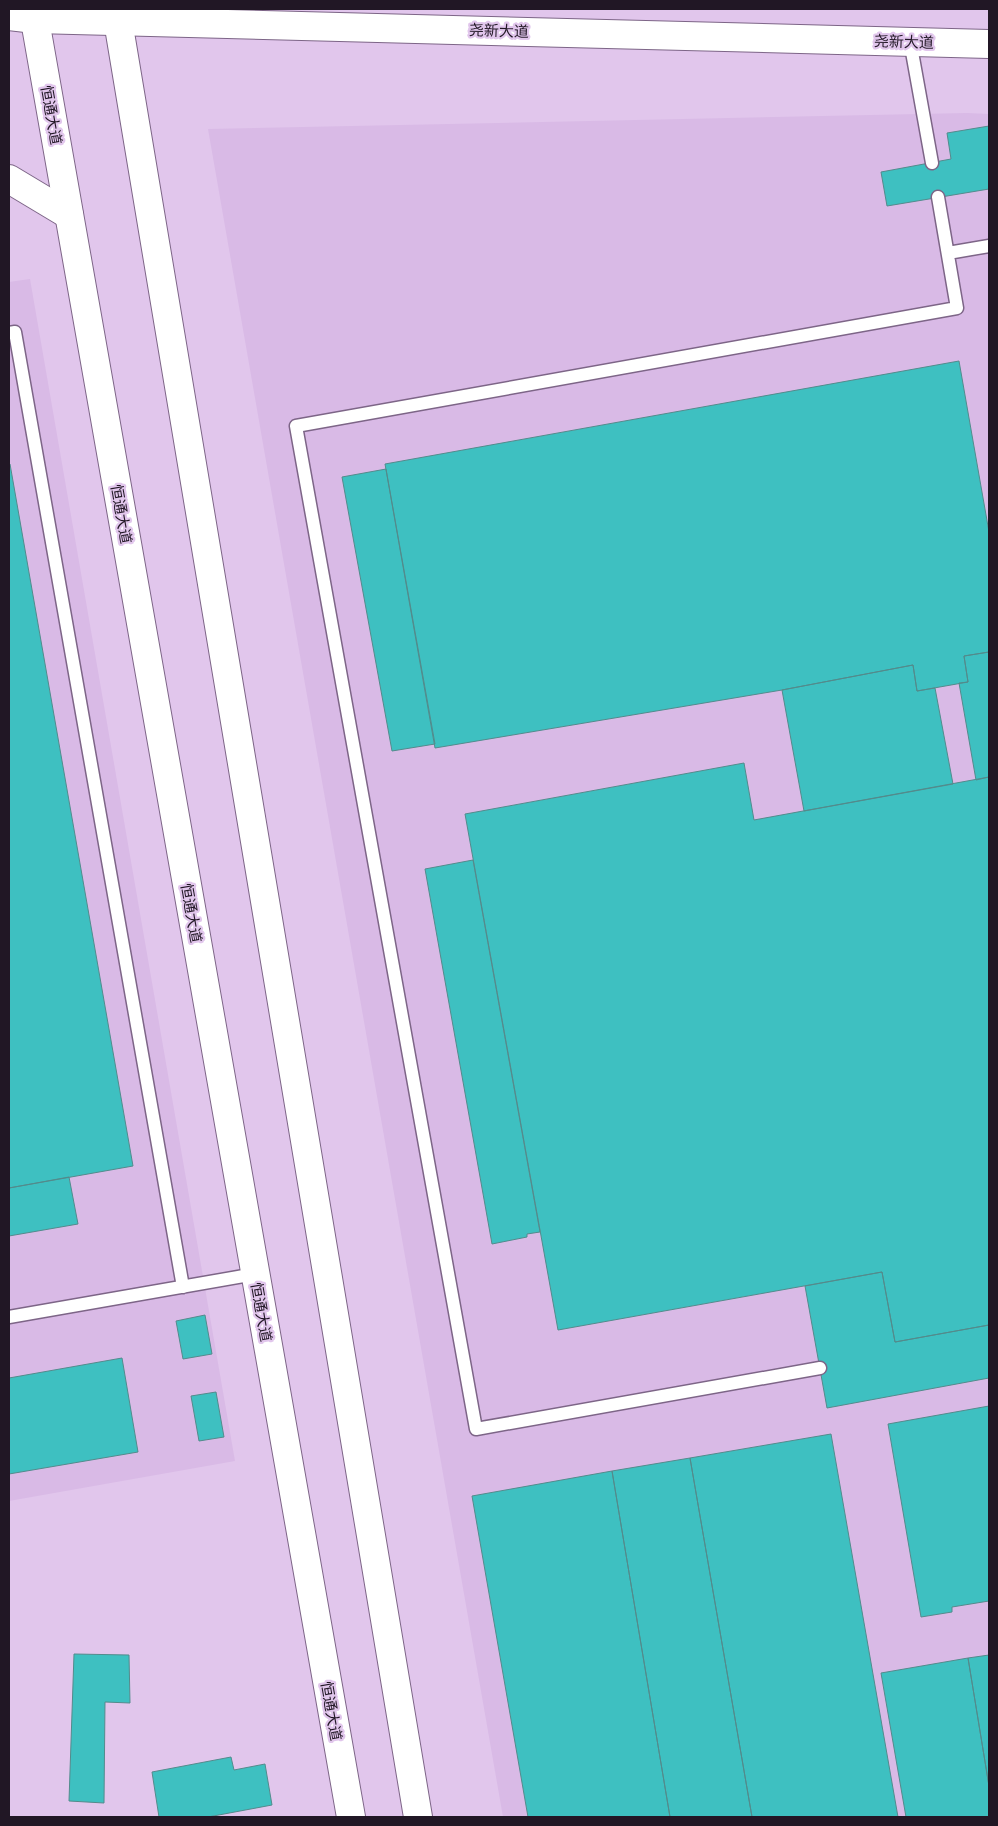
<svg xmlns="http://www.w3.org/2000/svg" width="998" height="1826" font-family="'Noto Sans','Noto Sans SC',sans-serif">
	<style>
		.built { fill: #d9bae6 }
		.building { fill: #3ec0c1; stroke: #538b8c }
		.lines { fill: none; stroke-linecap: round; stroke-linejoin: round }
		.lane-casing { stroke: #7d6587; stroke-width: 15 }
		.secondary-casing { stroke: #7d6587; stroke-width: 30 }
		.primary-casing { stroke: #7d6587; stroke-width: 30 }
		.lane { stroke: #fff; stroke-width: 12 }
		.secondary { stroke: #fff; stroke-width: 28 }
		.primary { stroke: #fff; stroke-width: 28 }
		.labels { text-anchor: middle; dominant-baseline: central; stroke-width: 4.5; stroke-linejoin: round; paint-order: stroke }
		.street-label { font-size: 15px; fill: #211725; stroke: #e1c6ec }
	</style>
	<rect width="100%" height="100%" fill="#e1c6ec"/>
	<path class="built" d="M967,113L989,114V1817H503L208,129Z
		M30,279L235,1461L9,1501V282Z"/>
	<path class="building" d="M989,126V189L887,206L881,172L951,159L947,133Z
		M959,361L989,532V652L964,656L968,682L917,691L913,665L782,690L435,748L385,464Z
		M9,464H10L133,1166L9,1188Z
		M386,469L435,744L392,751L342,477Z
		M989,652V777L976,780L959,683L968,682L964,656Z
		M913,665L917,691L935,688L953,784L804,811L782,690Z
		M744,763L754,820L989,777V1325L895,1342L882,1272L558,1330L465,814Z
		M473,860L540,1232L527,1234V1237L492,1244L425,869Z
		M69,1177L78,1224L9,1236V1188Z
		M882,1272L895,1342L989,1325V1378L827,1408L805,1286Z
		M205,1315L212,1354L183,1359L176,1321Z
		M122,1358L138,1452L9,1474V1378Z
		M216,1392L224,1437L199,1441L191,1396Z
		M989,1406V1601L952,1607V1612L921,1617L888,1424Z
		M831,1434L898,1817H752L690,1458Z
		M690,1458L752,1817H670L612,1471Z
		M612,1471L670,1817H528L472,1496Z
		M74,1654L129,1655L130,1703L105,1702L104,1803L69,1801Z
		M989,1655V1786L968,1658Z
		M968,1658L989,1786V1817H906L881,1673Z
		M231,1757L234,1770L265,1764L272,1805L208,1817H159L152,1772Z"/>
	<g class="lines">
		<defs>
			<path id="lane" d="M910,41L932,163
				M948,253L989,246
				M9,333L15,332L183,1287
				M9,1317L255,1274
				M820,1368L476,1429L296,426L957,308L938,197"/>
			<path id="secondary" d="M33,9L351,1817
				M116,9L418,1817"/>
			<path id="primary" d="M9,16L35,19L989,44
				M9,179L69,215"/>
		</defs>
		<use href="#lane" class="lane-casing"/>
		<use href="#secondary" class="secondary-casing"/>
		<use href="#primary" class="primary-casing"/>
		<use href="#lane" class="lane"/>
		<use href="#secondary" class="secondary"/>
		<use href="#primary" class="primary"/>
	</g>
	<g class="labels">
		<g class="street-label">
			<text transform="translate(499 30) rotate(2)">尧新大道</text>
			<text transform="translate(904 41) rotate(2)">尧新大道</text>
			<text transform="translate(52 115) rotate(80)">恒通大道</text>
			<text transform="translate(122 514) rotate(80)">恒通大道</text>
			<text transform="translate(192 913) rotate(80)">恒通大道</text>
			<text transform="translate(262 1312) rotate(80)">恒通大道</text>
			<text transform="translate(332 1711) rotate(80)">恒通大道</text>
		</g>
	</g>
	<rect width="998" height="1826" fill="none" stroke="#211725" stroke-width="20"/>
</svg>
